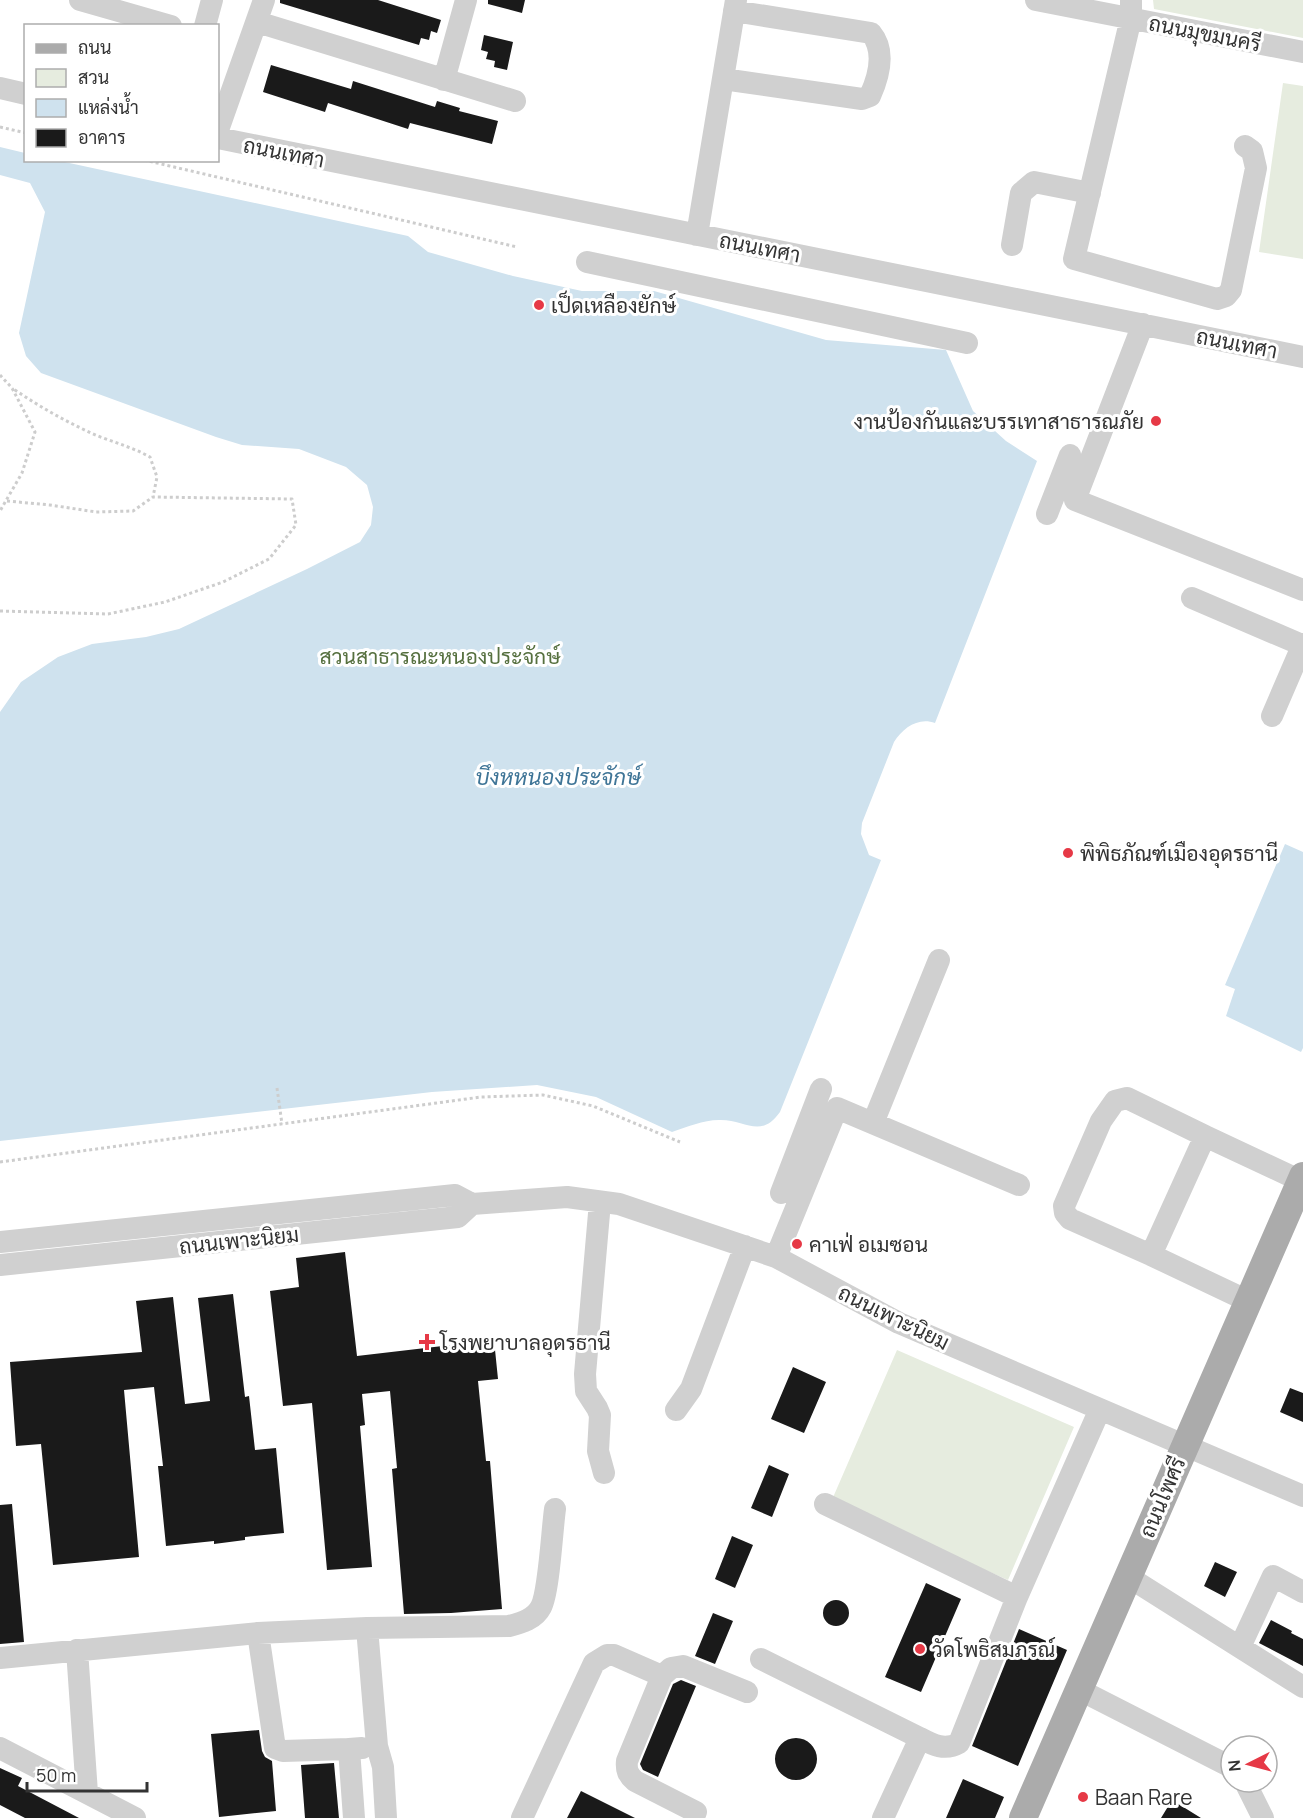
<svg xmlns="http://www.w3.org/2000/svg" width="1303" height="1818" font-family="Manrope,Sarabun,sans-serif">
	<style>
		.green { fill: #e6ecdf }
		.water { fill: #cfe2ee }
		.building { fill: #1a1a1a }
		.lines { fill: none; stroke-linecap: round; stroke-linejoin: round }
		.path { stroke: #cdcdcd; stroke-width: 3; stroke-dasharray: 3 3; stroke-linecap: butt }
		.minor { stroke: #d0d0d0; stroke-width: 22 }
		.major { stroke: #ababab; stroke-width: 28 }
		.poi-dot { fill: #e63946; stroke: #fff; stroke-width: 2 }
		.labels { text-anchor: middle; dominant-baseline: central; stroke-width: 6; stroke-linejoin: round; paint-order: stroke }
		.street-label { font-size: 21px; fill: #333; stroke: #fff }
		.poi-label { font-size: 21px; fill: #333; stroke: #fff; text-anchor: start }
		.park-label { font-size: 21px; fill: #56703f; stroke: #fff }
		.water-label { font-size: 22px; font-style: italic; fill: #3f7597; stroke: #fff }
	</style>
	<rect width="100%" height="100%" fill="#fff"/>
	<path class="green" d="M1153,0H1303V38L1154,9Z
		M1283,83L1303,86V259L1259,252Z
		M897,1350L1074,1427L1008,1580L831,1502Z"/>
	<path class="water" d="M0,147L25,153L26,160L60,161L408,236L428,252L513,276L582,291H654L826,340L946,350L973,411L1006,441L1037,461L935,723C918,717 903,728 894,742L862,823L861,834L869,855L881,860L780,1112C760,1140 745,1119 719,1120C703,1120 687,1127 672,1132L596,1097L537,1085L432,1092L0,1141V712L21,682L58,657L92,644L146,637L179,629L307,569L360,542L371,525L373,507L367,485L346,467L299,449L242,445L216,437L41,373L26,356L19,333L45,212L30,183L0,175Z
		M1285,844L1303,852V1048L1301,1052L1226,1016L1235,989L1225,985Z"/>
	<path class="building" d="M280,0H378L441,20L437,33L431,31L429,40L421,38L419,45L280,3Z
		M488,0H525L522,13L488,4Z
		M484,35L513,42L507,70L494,67L495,61L486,59L488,52L481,50Z
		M271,65L351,89L353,81L435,107L437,101L460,108L459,111L498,121L492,144L410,123L408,129L328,103L325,112L263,92Z
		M345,1252L357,1356L494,1340L498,1379L478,1381L486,1461H490L502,1609L451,1613L404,1614L392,1469L397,1468L390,1391L362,1394L365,1425L360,1426L372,1567L327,1570L312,1403L283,1406L270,1291L299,1287L296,1258Z
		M233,1294L245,1397L249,1396L255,1450L276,1448L284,1533L245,1537V1540L214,1544V1541L166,1546L158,1466H163L154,1387L124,1390L139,1557L53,1565L41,1444L16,1446L10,1362L142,1352L136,1301L173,1297L185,1404L210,1401L198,1298Z
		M793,1367L826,1382L804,1433L771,1419Z
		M1290,1388L1303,1393V1422L1280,1412Z
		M769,1465L789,1474L772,1517L751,1508Z
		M12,1504L24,1642L0,1644V1505Z
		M732,1536L753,1545L735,1588L715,1579Z
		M1215,1562L1237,1572L1225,1597L1204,1586Z
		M926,1583L961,1599L921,1692L885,1677Z
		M823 1613a13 13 0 1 1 26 0a13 13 0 1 1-26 0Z
		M713,1613L733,1621L715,1664L695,1656Z
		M1271,1620L1292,1631L1291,1633L1303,1639V1666L1259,1643Z
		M1019,1629L1067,1650L1018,1766L972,1746Z
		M681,1680L696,1686L658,1777L643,1770L640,1764L673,1684Z
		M259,1730L262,1751L265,1757L272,1761L276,1811L219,1817L211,1734Z
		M775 1759a21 21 0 1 1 42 0a21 21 0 1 1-42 0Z
		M334,1763L339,1818H305L301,1765Z
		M0,1768L22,1778L18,1786L79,1818H25L0,1805Z
		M963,1779L1004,1797L995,1818H946Z
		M581,1791L635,1818H567Z
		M1172,1800L1201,1818H1161Z"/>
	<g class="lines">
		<path class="path" d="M0,127L26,133
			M144,160L517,247
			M0,375L12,388L35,432L22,473L0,511
			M7,501L50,505L96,512L133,511L153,497
			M0,611L108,614L165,602L223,582L269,559L296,525L292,499L153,497L157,477L150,457C134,448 116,443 98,436C68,423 40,407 12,388
			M277,1088L282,1124
			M0,1162L481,1097L543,1095L593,1106L680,1142"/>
		<path class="minor" d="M80,0L171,26
			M1036,0L1303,52
			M1131,0V18L1074,259L1217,299L1226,296L1231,290L1256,168L1252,151L1245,146
			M257,22L515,101
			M205,26L212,0
			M723,79L862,99L870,96C879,76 886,51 871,33L734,11
			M444,80L466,0
			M0,88L26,94
			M218,130L264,0
			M218,138L1303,357
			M697,235L736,0
			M1012,245L1021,193L1034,182L1090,193
			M587,262L967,343
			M1143,324L1075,500L1303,590
			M1047,514L1070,455
			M1192,598L1302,645
			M1272,716L1303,644
			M873,1123L939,960
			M781,1193L821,1089
			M600,1202L585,1374L586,1391L597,1408L600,1415L598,1451L604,1473
			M0,1242L455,1195L472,1204L567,1197L619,1204L776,1257L899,1323L1303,1496
			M1151,1255L1070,1219L1065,1213L1064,1206L1101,1121L1115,1101L1127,1098L1205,1136
			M776,1257L837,1108L1019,1185
			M0,1265L458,1217L472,1204
			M1248,1301L1151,1255L1205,1136L1301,1181
			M676,1410L691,1389L745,1246
			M825,1504L1017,1597L959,1743C945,1751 933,1745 920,1738L883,1818
			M1127,1576L1303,1687
			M1017,1597L1100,1409
			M367,1628L509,1626C521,1623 535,1619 541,1607C549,1592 552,1530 555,1509
			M258,1633L275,1748L283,1751L349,1749
			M1240,1647L1273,1576L1303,1592
			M77,1650L87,1793
			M0,1658L258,1633L367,1628L377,1746L383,1767L386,1818
			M761,1659L920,1738
			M1078,1689L1231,1767
			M0,1748L135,1818
			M1245,1782L1263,1818
			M696,1812L635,1781C628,1775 626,1770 627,1761L662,1676L671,1668L683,1666L747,1692
			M354,1818L349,1749L362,1748
			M522,1818L594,1663L607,1655H614L662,1676"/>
		<path class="major" d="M1023,1818L1303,1176"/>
	</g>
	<g class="poi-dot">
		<circle cx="539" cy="305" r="6"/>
		<circle cx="1156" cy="421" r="6"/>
		<circle cx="1068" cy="853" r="6"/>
		<circle cx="797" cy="1244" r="6"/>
		<path d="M424 1333h6v6h6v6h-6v6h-6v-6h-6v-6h6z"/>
		<circle cx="920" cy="1649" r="6"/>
		<circle cx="1083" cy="1797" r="6"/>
	</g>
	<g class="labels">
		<g class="street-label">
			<text transform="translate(1205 33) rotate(11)">ถนนมุขมนครี</text>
			<text transform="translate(284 152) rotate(11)">ถนนเทศา</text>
			<text transform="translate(760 247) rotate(11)">ถนนเทศา</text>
			<text transform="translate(1237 343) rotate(11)">ถนนเทศา</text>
			<text transform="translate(239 1240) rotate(-6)">ถนนเพาะนิยม</text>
			<text transform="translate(894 1317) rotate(26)">ถนนเพาะนิยม</text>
			<text transform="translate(1162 1497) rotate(-67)">ถนนโพศรี</text>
		</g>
		<g class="poi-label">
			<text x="551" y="305">เป็ดเหลืองยักษ์</text>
			<text x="1144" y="421" text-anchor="end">งานป้องกันและบรรเทาสาธารณภัย</text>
			<text x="1080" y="853">พิพิธภัณฑ์เมืองอุดรธานี</text>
			<text x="809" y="1244">คาเฟ่ อเมซอน</text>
			<text x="440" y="1342">โรงพยาบาลอุดรธานี</text>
			<text x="932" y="1649">วัดโพธิสมภรณ์</text>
			<text x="1095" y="1797">Baan Rare</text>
		</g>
		<g class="park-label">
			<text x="440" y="656">สวนสาธารณะหนองประจักษ์</text>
		</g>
		<g class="water-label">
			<text x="558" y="777">บึงหหนองประจักษ์</text>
		</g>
	</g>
	<rect x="24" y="24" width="195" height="138" fill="#ffffff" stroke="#adadad" stroke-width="1.5"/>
	<rect x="36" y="44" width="30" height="9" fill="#ababab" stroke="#adadad" stroke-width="1.5"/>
	<text x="78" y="54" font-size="18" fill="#333333">ถนน</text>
	<rect x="36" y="69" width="30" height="18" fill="#e6ecdf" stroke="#adadad" stroke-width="1.5"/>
	<text x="78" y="84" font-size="18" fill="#333333">สวน</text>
	<rect x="36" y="99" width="30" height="18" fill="#cfe2ee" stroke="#adadad" stroke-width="1.5"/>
	<text x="78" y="114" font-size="18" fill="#333333">แหล่งน้ำ</text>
	<rect x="36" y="129" width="30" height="18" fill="#1a1a1a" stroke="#adadad" stroke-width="1.5"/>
	<text x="78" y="144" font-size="18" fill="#333333">อาคาร</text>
	<g transform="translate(1249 1764) rotate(264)"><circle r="28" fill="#ffffff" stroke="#adadad" stroke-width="1.5"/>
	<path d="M0-4.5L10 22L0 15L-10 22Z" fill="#e63946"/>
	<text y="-9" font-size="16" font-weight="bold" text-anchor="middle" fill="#333333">N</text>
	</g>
	<path d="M27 1782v9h120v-9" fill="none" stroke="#333333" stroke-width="3"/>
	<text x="36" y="1782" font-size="18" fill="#333333" stroke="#ffffff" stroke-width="4.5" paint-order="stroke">50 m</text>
</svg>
